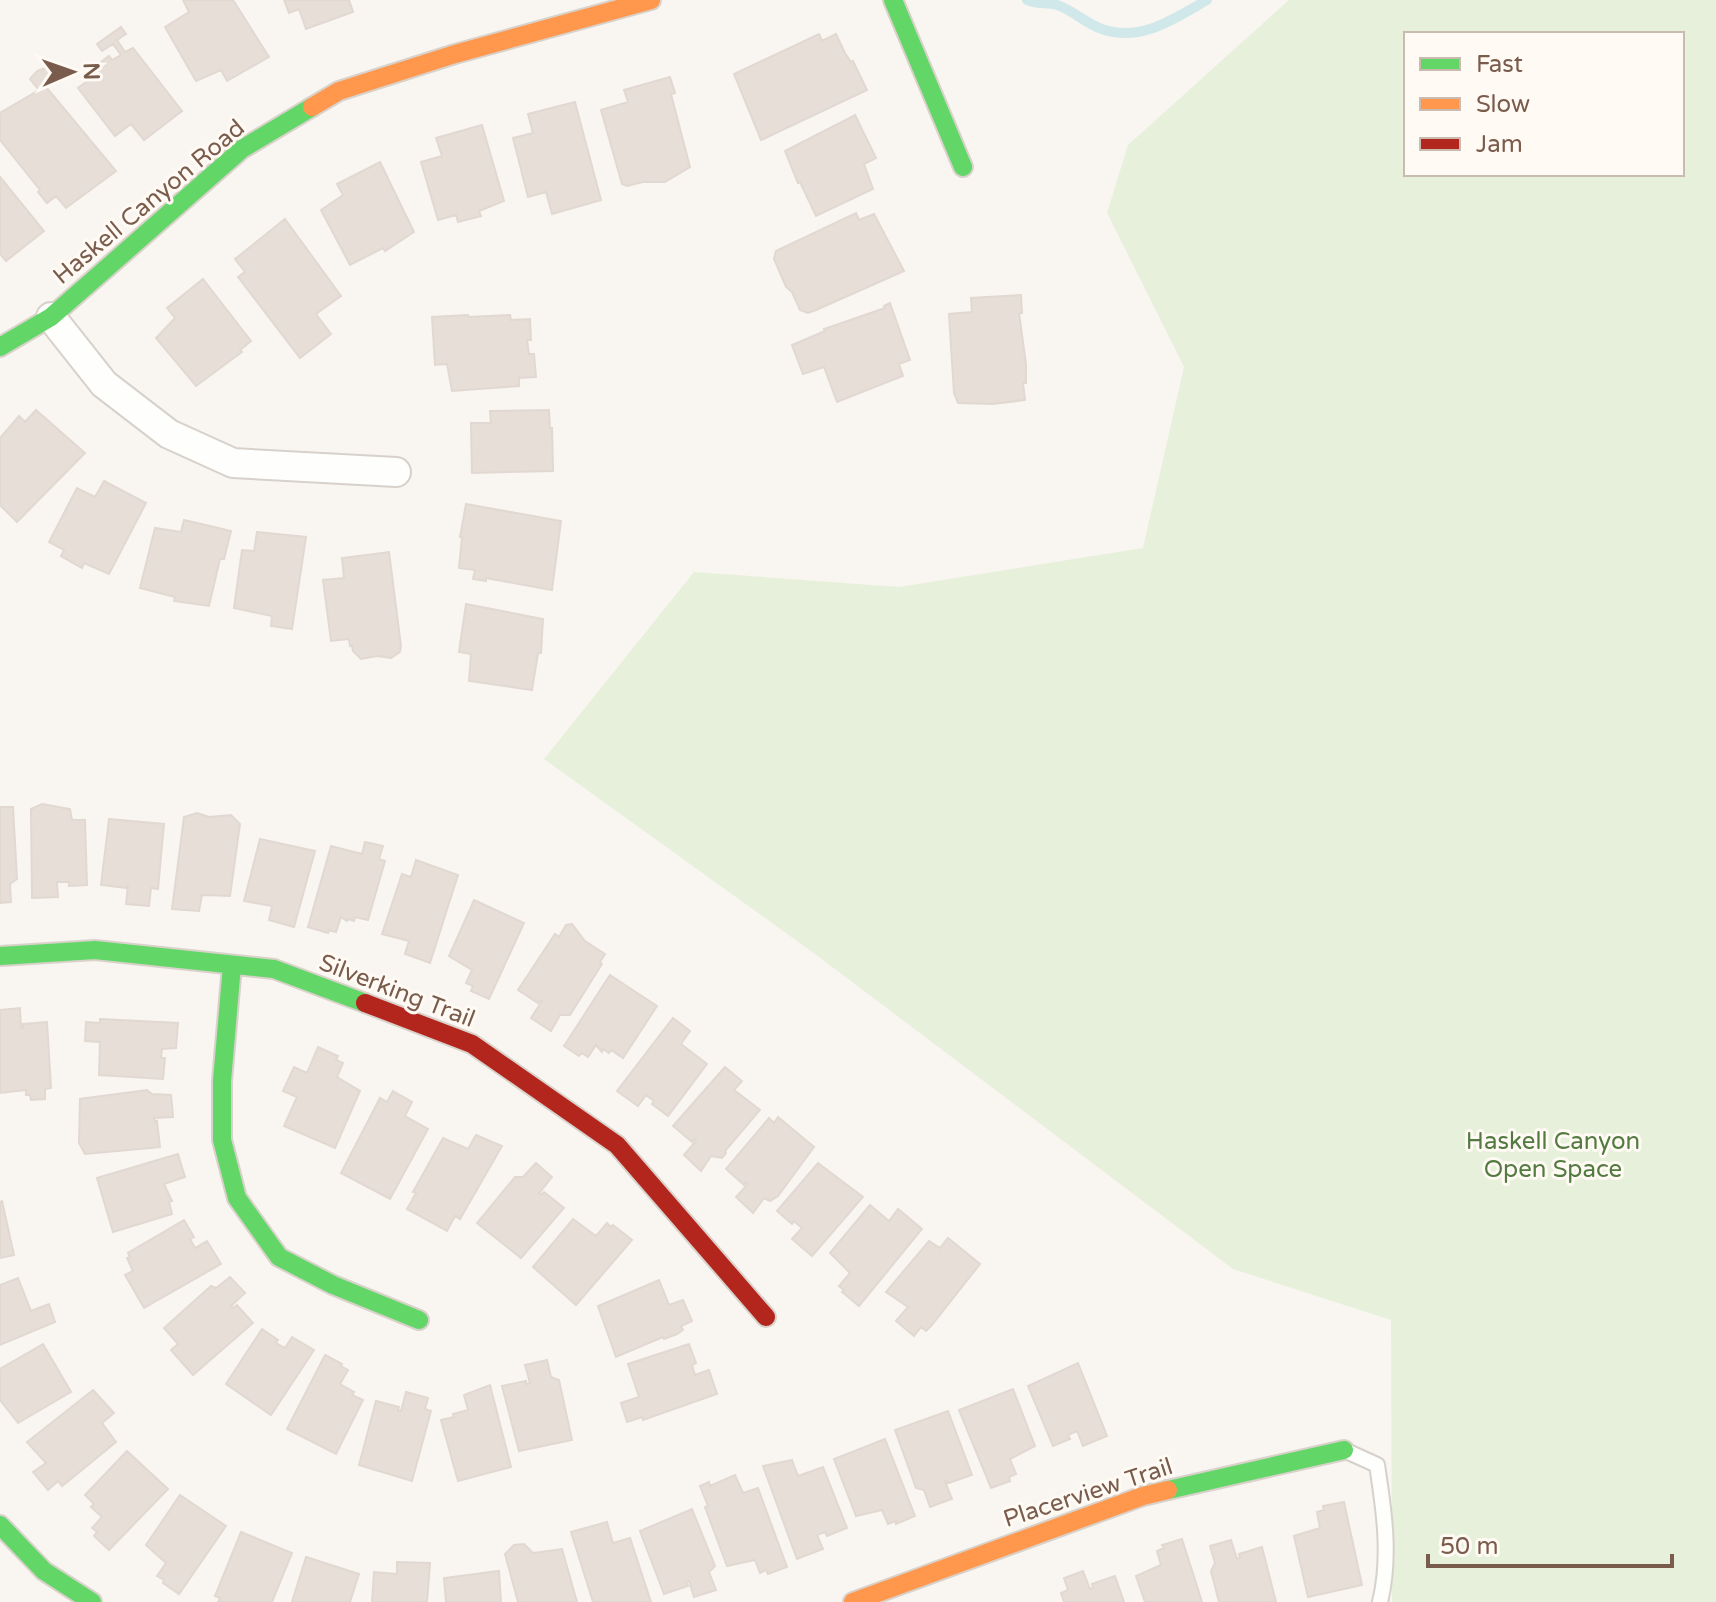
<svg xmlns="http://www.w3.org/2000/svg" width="1716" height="1602" font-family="'Varela Round',sans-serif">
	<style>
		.green { fill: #e7f0db; fill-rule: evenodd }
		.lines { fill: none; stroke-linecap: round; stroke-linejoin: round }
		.stream { stroke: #d0e8ea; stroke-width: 10 }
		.building { fill: #e6ded7; stroke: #e2d8d2; stroke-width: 2 }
		.lane-casing { stroke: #d7d1cb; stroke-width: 18 }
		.street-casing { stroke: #d7d1cb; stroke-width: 32 }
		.fast-casing { stroke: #d9d2cb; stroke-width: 22 }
		.slow-casing { stroke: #d9d2cb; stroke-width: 22 }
		.jam-casing { stroke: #d9d2cb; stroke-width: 22 }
		.lane { stroke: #fefefd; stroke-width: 14 }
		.street { stroke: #fefefd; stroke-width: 28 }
		.fast { stroke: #63d668; stroke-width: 18 }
		.slow { stroke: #ff974d; stroke-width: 18 }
		.jam { stroke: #b3261e; stroke-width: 18 }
		.labels { text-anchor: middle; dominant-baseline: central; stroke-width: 6; stroke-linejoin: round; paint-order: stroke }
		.street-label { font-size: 24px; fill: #7a5c4d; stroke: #fffaf3 }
		.park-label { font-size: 24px; fill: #537a41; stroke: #fffaf3 }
	</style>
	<rect width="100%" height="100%" fill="#f9f5f0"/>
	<path class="green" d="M1289,0H1716V1602H1392L1391,1320L1233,1269L815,954L544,759L694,572L899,587L1143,548L1184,367L1107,213L1128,145ZM1406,34H1682V174H1406Z"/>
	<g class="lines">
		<path class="stream" d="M1027,0C1036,5 1047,2 1057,5C1073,10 1086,24 1102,29C1141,43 1175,18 1207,0"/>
	</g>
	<path class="building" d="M183,0H233L269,57L227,81L221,70L196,81L165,27L189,12Z
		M284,0H349L353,12L306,29L299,9L289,13Z
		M121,27L126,34L117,40L125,52L133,48L182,111L144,140L131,124L115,136L78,88L94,76L89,71L109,56L112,60L121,55L113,44L102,51L97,44Z
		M819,34L822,41L836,34L845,53L851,62L853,61L867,90L761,140L734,74Z
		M45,68L51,72L53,79L46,87L116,171L66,208L56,196L47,203L38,192L40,190L0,140V113L39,90L30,79L37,71Z
		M670,77L675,93L671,94L690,167L665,182H643L627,186L622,184L601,110L628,102L624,90Z
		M575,102L601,200L552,214L546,192L528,197L513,138L533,133L528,114Z
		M855,115L876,158L864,164L873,189L816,216L800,182L798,183L785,151Z
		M482,125L504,201L479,211L481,216L458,222L456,215L438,220L421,162L442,156L436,138Z
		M380,162L414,232L385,251L383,248L350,265L321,210L343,195L337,184Z
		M0,177L44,231L6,261L0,254Z
		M856,213L859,220L874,214L904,271L816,310L808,313L800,310L792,292L786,287L774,259L776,251Z
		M285,219L341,296L316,314L331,334L300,358L238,277L245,272L235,259Z
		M203,279L251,341L240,350L242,352L196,386L156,338L175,318L167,308Z
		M1021,295L1022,313H1019L1026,364V383H1023L1025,400L993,404L958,403L954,393L949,314L972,312L971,298Z
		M890,303L910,360L899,364L903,376L837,402L824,367L803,374L792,345L825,331L824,329L885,308L884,306Z
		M468,315L469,317L510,315L511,320L530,319L531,340H527L529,354H534L536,377L519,378V386L452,391L447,364L435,365L432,317Z
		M36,410L85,453L17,522L0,505V438L19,416L25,422Z
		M549,410L550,428H552L553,471L472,473L471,423H491L490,411Z
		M104,481L146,503L109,574L84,563L82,568L61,556L64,550L49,542L77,488L95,497Z
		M466,504L561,521L552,590L486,578V581L473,579L475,570L459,568L462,537H460Z
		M184,520L231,531L224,559H220L209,606L174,601L175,597L140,588L155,528L181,532Z
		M257,532L306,537L292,629L271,626L272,616L234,608L242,550L254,551Z
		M389,552L401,646L400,652L391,658L377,656L361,659L353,651L352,645L350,646L349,639L331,641L323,580L344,578L342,558Z
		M466,604L543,619L541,653H538L532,690L469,681L471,654L459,652Z
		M42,804L70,809L72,820H85L87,885L69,886V882H57L58,897L32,898L31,809Z
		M0,807H13L17,879L10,884L11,902L0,903Z
		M197,813L209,817L231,815L240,824L230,896L202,895L199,911L172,909L184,817Z
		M109,819L164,824L158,889L151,888L149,906L126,904L128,885L126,888L101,885Z
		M260,839L315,851L294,927L269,920L272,906L244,901Z
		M365,842L383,846L379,859L385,861L368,920L355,917L354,921L348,919L347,921L341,917L336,932L329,930L328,933L308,927L331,846L362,854Z
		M416,860L458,875L430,963L405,954L409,941L382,934L402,874L411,877Z
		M474,900L524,923L489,999L471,991L473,986L466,983L472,970L449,956Z
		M572,924L585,941L605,954L600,962L602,964L570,1015H560L551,1031L531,1018L542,1001L540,1000L538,1003L518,990L555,934L559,937L566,925Z
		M610,975L657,1006L623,1058L611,1050L609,1053L603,1049L602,1052L596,1045L588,1057L582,1053L579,1056L564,1046Z
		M20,1008L21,1028H23V1024L47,1022L51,1088L45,1089V1099L31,1100L30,1095H26V1090L0,1093V1010Z
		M673,1018L690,1031L681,1044L707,1064L668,1116L652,1104L654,1101L646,1095L638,1106L617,1091Z
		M100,1019L178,1023L176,1048L162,1049L161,1058H165L163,1079L99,1075L100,1042L85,1041L86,1022L100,1023Z
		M318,1047L338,1056L336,1060L343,1063L337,1077L360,1091L335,1148L284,1126L297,1097L283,1091L294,1067L307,1073Z
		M725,1067L742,1081L734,1090L760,1110L725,1151L726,1153L722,1158L711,1156L701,1171L684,1155L696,1141L694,1139L692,1142L673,1126Z
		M147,1090L152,1094L171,1095L173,1117L154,1118L155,1122L157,1121L160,1147L85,1154L79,1143L80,1099Z
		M393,1091L412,1102L405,1116L428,1129L390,1199L341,1173L380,1098L387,1102Z
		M778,1117L814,1147L778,1196L770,1201L764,1198L753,1213L736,1197L748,1184L746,1182L744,1185L726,1169L769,1118L774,1123Z
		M476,1135L502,1146L460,1219L455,1216L447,1231L407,1209L416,1193L413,1192L443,1138L468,1149Z
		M178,1154L185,1177L164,1184L172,1201L169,1202L172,1214L113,1232L97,1178Z
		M536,1163L552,1177L539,1193L542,1194L544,1192L564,1208L521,1258L477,1223L515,1177H523Z
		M818,1163L863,1197L812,1256L792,1239L802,1228L794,1221L792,1224L777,1211Z
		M2,1201L14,1255L0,1258V1202Z
		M870,1205L889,1221L898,1209L922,1229L859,1306L842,1292L844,1290L839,1286L850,1273L830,1253Z
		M573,1219L596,1236L607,1223L611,1227L613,1225L632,1240L576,1305L533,1267Z
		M184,1220L194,1237L190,1239L195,1248L207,1241L221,1264L144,1308L125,1275L133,1271L127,1258L130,1257L128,1253Z
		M948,1238L980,1264L931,1326L926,1331L921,1327L914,1336L896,1321L908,1307L886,1292L929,1241L940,1248Z
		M230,1277L245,1293L231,1306L233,1308L237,1305L253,1323L193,1375L171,1350L178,1344L164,1328L211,1286L216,1288Z
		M18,1278L31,1311L49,1304L55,1322L0,1345V1285Z
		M659,1280L669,1305L683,1300L692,1321L681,1326L683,1330L677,1334L664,1339L663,1337L616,1357L598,1306Z
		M262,1329L278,1340L276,1343L285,1348L292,1337L314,1350L271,1415L226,1384Z
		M43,1344L71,1392L18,1423L0,1400V1369Z
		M689,1344L696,1363L692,1365L695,1375L709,1370L717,1394L643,1420L642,1417L627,1422L621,1403L639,1397L628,1364Z
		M325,1355L342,1364L341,1366L348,1370L340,1384L354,1392L352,1395L363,1400L336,1454L287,1429Z
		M547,1360L551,1377L559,1380L572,1440L519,1451L502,1386L526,1381V1384L530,1383L525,1365Z
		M1078,1363L1107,1436L1083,1446L1077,1431L1068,1435L1070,1439L1053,1446L1028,1386Z
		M490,1385L511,1467L458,1481L441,1420L454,1417L453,1414L468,1410L464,1395Z
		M1013,1389L1035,1446L1010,1459L1016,1474L1009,1477L1010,1481L991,1488L959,1410Z
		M93,1390L114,1413L102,1423L116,1442L66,1483L62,1486L58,1481L48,1490L33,1472L46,1463L27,1442Z
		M406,1392L428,1398L425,1409L431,1411L412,1481L359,1465L376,1401L399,1407L398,1410L401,1411Z
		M948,1411L972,1475L949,1483L945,1481L952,1499L930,1507L924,1490L916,1488L895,1430Z
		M885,1439L915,1516L896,1524V1521L888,1524L882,1510L856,1516L834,1459Z
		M127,1451L168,1489L109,1550L94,1536L97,1532L92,1528L102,1517L91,1507L94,1504L85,1495Z
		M792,1460L798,1476L823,1467L847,1528L827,1536L825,1532L817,1535L823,1549L797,1559L763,1466Z
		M735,1475L743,1493L758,1488L787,1567L768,1574L766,1570L760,1573L755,1560L727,1566L705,1507L708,1506L700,1486L709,1482L710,1486Z
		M180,1495L226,1526L179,1594L163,1583L164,1580L157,1576L166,1563L146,1545Z
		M1344,1502L1362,1585L1308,1597L1294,1536L1320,1528L1317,1512L1324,1510L1323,1506Z
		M692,1509L715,1566L709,1572L716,1590L694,1597L689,1581L686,1582L688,1586L664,1594L640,1531Z
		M607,1522L613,1543L630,1538L651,1602H593L571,1532Z
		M241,1532L292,1553L272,1602H218L220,1598L215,1596Z
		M1182,1539L1202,1602H1145L1136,1576L1161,1565L1157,1551L1164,1548L1162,1545Z
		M1231,1540L1237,1559L1240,1558L1239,1554L1262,1547L1276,1602H1219L1211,1571L1215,1563L1210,1546Z
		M524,1544L533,1553L562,1549L577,1602H518L505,1554L514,1545Z
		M306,1557L359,1574L350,1602H292Z
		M397,1562L430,1563L427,1602H372L374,1572L397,1574Z
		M499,1571L501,1602H446L444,1578Z
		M1083,1571L1090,1589L1093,1588L1092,1584L1115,1576L1124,1602H1064L1061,1593L1068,1590L1064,1578Z"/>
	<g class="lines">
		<defs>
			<path id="lane" d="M1344,1450L1377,1465C1384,1510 1391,1557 1380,1602"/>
			<path id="street" d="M51,317L104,384L169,434L233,463L396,472"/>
			<path id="fast" d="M893,0L963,167
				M0,347L51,317L242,149L312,107
				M0,956L95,950L274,969L365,1003
				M232,965L222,1081V1140L237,1198L279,1257L333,1285L419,1320
				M1168,1490L1344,1450
				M0,1525L44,1571L92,1602"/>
			<path id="slow" d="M312,107L339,91L455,54L651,0
				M853,1602L1143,1496L1168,1490"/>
			<path id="jam" d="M365,1003L472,1044L617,1145L766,1317"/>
		</defs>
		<use href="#lane" class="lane-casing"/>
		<use href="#street" class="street-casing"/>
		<use href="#fast" class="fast-casing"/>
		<use href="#slow" class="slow-casing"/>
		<use href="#jam" class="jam-casing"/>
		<use href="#lane" class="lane"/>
		<use href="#street" class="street"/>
		<use href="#fast" class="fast"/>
		<use href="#slow" class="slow"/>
		<use href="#jam" class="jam"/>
	</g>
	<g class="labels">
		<g class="street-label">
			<text transform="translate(149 202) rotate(-40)">Haskell Canyon Road</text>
			<text transform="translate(397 991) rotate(21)">Silverking Trail</text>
			<text transform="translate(1088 1493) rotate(-18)">Placerview Trail</text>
		</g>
		<g class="park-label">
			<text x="1553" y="1141">Haskell Canyon<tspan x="1553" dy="28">Open Space</tspan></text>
		</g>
	</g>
	<rect x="1404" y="32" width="280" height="144" fill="#fffaf3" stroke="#cabbb1" stroke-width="2"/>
	<rect x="1420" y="58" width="40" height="12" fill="#63d668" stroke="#cabbb1" stroke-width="2"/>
	<text x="1476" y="72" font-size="24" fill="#7a5c4d">Fast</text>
	<rect x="1420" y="98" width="40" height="12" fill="#ff974d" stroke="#cabbb1" stroke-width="2"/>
	<text x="1476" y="112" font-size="24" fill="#7a5c4d">Slow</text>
	<rect x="1420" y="138" width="40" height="12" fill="#b3261e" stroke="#cabbb1" stroke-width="2"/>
	<text x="1476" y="152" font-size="24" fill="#7a5c4d">Jam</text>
	<g transform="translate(72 72) rotate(88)" stroke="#fffaf3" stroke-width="6" paint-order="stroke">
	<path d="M0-6L14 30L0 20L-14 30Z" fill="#7a5c4d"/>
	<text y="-12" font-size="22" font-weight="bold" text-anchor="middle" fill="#7a5c4d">N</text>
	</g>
	<path d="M1428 1554v12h244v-12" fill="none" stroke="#7a5c4d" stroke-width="4"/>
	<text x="1440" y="1554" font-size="24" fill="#7a5c4d" stroke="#fffaf3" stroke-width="6" paint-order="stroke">50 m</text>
</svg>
